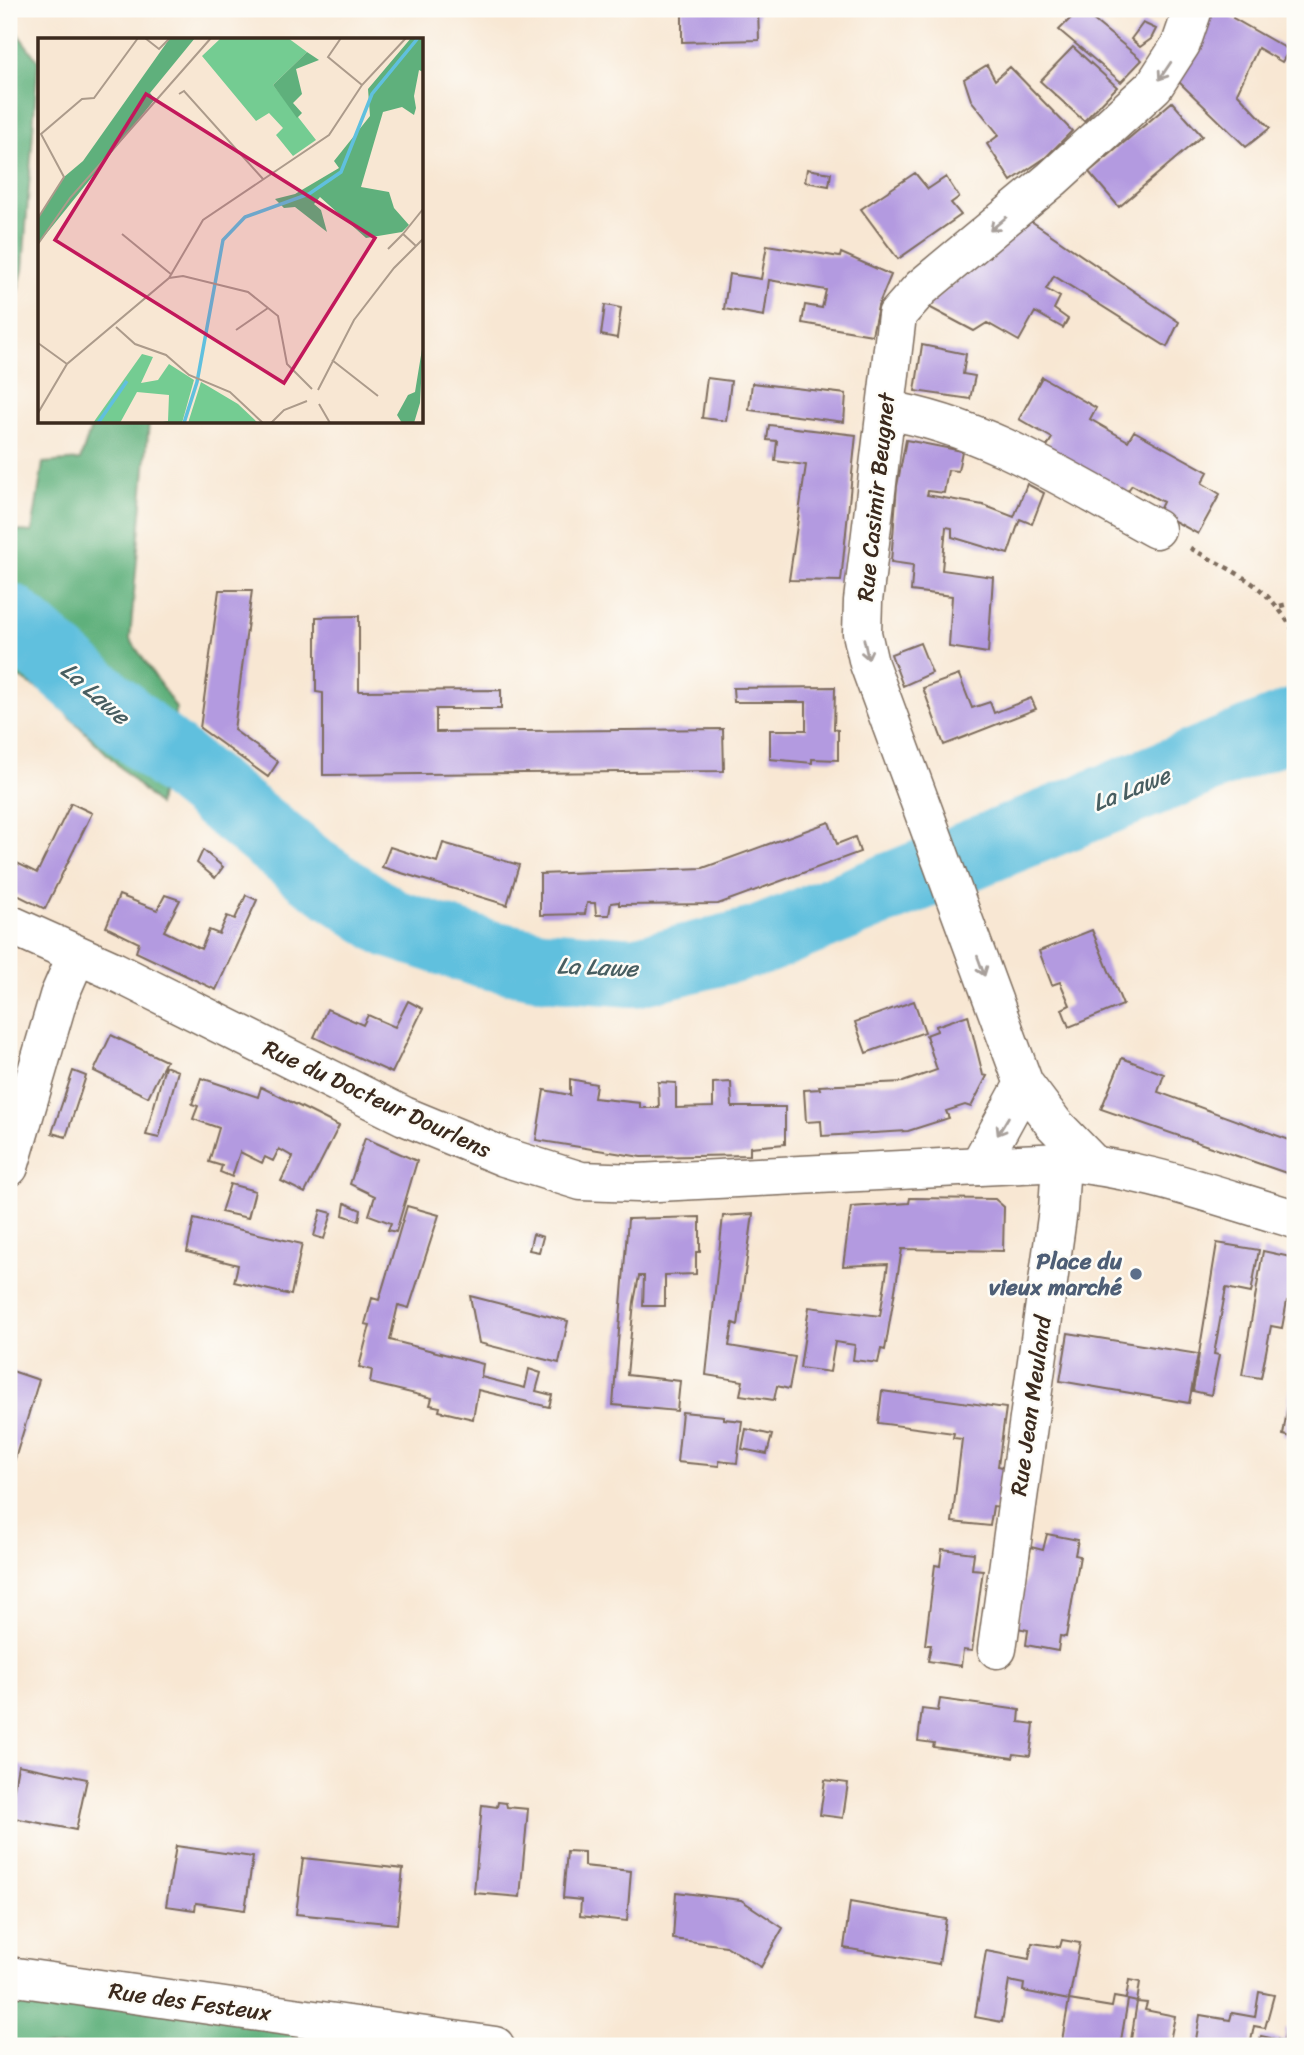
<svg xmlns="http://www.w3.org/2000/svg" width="1304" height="2055" font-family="Sriracha,sans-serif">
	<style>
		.forest { fill: #5fb07c; stroke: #4d6d4d; stroke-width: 2 }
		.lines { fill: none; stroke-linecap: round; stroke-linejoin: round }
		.river { stroke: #60c0de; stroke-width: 70 }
		.building { fill: #b39ae0 }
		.minor-casing { stroke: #7d6c5d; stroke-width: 41 }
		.tertiary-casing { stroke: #7d6c5d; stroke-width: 41 }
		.path { stroke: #7d6c5d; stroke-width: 4.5; stroke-dasharray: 5 5; stroke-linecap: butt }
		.minor { stroke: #fff; stroke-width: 38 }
		.tertiary { stroke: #fff; stroke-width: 38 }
		.oneway { stroke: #a79f9a }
		.service-dot { fill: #5c6f8a; stroke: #fdfcf7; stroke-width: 2.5 }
		.labels { text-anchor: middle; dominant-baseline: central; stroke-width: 5; stroke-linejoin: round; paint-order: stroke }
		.street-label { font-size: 23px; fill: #3b2a1e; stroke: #fdfcf7 }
		.service-label { font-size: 23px; font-weight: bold; fill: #4e5e75; stroke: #fdfcf7; text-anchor: end }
		.water-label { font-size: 24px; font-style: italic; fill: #485e61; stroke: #fdfcf7 }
		.inset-river { fill: none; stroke: #60c0de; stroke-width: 3.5 }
		.inset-road { fill: none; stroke: #ac9b8b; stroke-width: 2 }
		.view { fill: #c2185b; fill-opacity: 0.15; stroke: #c2185b; stroke-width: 3.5 }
		.inset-edge { fill: none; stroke: #3b2a1e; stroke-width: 3.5 }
	</style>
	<rect width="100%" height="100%" fill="#fdfcf7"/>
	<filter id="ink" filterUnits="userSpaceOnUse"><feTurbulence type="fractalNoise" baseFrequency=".0143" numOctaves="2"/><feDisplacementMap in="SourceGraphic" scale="14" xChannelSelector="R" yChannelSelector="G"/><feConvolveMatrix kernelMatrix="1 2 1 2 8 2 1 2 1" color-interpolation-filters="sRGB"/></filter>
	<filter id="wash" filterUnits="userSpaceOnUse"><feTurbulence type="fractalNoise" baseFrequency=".00686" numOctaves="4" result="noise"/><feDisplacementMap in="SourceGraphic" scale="28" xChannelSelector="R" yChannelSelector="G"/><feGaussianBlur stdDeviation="1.57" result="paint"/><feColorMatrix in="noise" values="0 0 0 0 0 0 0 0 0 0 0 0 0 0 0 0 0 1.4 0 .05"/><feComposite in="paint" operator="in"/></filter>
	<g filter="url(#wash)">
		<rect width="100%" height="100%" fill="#f8e7d3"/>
		<path class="forest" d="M9,22L38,61L23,269L9,326Z
			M93,422H149L130,639L176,708L158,805L47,694L9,672V530L32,532L43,463L80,460Z
			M9,1976L495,2046H9Z"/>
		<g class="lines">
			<path class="river" d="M9,618L148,739L312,871L390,923L485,954L542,965L634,972L759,941L1295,723"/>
		</g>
		<g id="blocks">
			<path class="building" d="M682,9H758L759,40L682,42Z
				M1080,9L1142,60L1121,82L1059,30Z
				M1211,9H1236L1233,18L1289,50L1282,62L1258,48L1237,93L1270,128L1246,147L1179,82Z
				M1143,23L1156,29L1151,39L1140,47L1131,39Z
				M1073,47L1117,87L1084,121L1040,81Z
				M987,65L995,80L1010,67L1072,131L1045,158L1011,181L987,144L999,135L971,100L964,79Z
				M1172,102L1202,136L1119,207L1089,172Z
				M807,169L831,173L829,186L805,182Z
				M915,173L928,189L946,177L959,197L951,203L961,215L898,259L861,209Z
				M1031,221L1179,322L1167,347L1054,276L1046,289L1060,297L1054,309L1068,319L1063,328L1035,312L1019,341L987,323L974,331L927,306Z
				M767,245L840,257L841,253L891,275L878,306L872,335L802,323L805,305L822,308L826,290L769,280L764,316L724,309L729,274L761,279Z
				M605,305L621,308L617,338L601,335Z
				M922,345L966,354L963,374L975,376L970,399L915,391Z
				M1042,377L1096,408L1090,419L1128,441L1134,431L1208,472L1202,483L1220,494L1198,534L1158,512L1163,502L1132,485L1126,493L1046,448L1052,438L1019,419Z
				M707,378L731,381L726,421L702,418Z
				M752,383L846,394L844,422L749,410Z
				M769,425L856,435L841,581L789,580L806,465L775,461L777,441L767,440Z
				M906,440L962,451L958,471L948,470L944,493L928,491L927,495L983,505L1014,517L1027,484L1044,493L1032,524L1020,519L1008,554L952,537V528L946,527L942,570L993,577L988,653L949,647L952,596L911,591L913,565L891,562L897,486Z
				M219,590H252L234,730L278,762L268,777L200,728Z
				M359,616V691L501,690V709H436V732L723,729L724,771L323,775V693L316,692V617Z
				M920,643L932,673L903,686L891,654Z
				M959,675L972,708L990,702L994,713L1031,698L1036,709L944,745L923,688Z
				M835,687L834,729L838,730V760L812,759V763L770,759V730H806V702H734L733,688Z
				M71,803L92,813L45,909L9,891V859L37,873Z
				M829,822L837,844L855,837L860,852L718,904L619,905V902L611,903L609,915H596L595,903H587L585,914L540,915V874L703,868Z
				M443,843L519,865L507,905L382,867L390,847L437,862Z
				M203,850L223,867L215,878L197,863Z
				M119,895L157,910L165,895L180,900L164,931L201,949L209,930L219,934L227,916L235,919L246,895L257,900L216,990L136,952L139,943L106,927Z
				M1092,930L1123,1005L1069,1027L1062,1009L1070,1005L1060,982L1052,985L1039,951Z
				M408,1001L423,1009L392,1073L314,1037L327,1009L363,1025L368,1015L395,1027Z
				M914,1001L925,1032L866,1053L855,1022Z
				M968,1015L983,1075L987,1076L971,1107L965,1105L946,1111L949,1118L908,1131L822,1136L821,1121L806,1122L804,1090L820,1089L819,1086L903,1082L937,1070L926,1035L937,1031L936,1026Z
				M111,1035L166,1061L148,1097L94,1071Z
				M1122,1058L1164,1074L1158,1092L1295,1142V1176L1101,1109Z
				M165,1066L178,1071L159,1138L146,1135Z
				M73,1071L86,1076L66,1137L52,1133Z
				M201,1078L258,1097L261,1087L339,1126L305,1193L281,1181L293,1157L279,1149L273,1161L265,1157L262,1163L240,1152L232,1177L220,1172L222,1166L209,1162L219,1128L193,1119L198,1106L192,1104Z
				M570,1079L596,1084L594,1098L640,1103V1108H659L658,1082L676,1083V1108L713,1107V1083L731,1082L732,1107H785V1144L750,1147V1155L641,1157L536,1140L544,1090L570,1095Z
				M365,1138L417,1161L396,1232L388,1230L391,1223L369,1215L375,1196L350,1184Z
				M230,1184L255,1191L248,1218L221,1212Z
				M910,1198L995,1199L1004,1207L1003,1251L902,1249L885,1350L881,1349L878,1363L853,1360L855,1345L835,1342L830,1372L800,1368L809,1307L880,1316L888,1264L843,1266L851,1207L909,1203Z
				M345,1203L361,1210L359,1221L343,1215Z
				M407,1206L439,1215L409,1308L398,1305L390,1340L483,1364L481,1377L525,1388L529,1369L541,1373L536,1391L552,1395L549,1407L478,1390L473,1419L439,1411L440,1407L430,1405L432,1398L370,1383L372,1370L359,1367L370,1325L365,1324L372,1298L379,1300Z
				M321,1210L332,1213L324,1239L314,1236Z
				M753,1214L738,1325L733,1323L729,1346L795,1357L789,1389L777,1386L774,1400L740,1395L743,1381L706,1375L723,1216Z
				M700,1217V1252H696V1274L665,1275V1306H643L644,1276H639L634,1302L627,1375L680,1381L677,1411L613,1405L628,1219Z
				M194,1219L302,1244L291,1295L234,1282L238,1265L187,1252Z
				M533,1234L543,1237L539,1252L529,1250Z
				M1217,1243L1259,1250L1251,1293L1226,1288L1214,1354L1219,1355L1211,1395L1193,1391Z
				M1263,1251L1295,1258V1303L1287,1301L1282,1328L1271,1326L1261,1378L1242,1375Z
				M470,1296L568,1321L559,1363L479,1343Z
				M1068,1333L1198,1354L1189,1403L1060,1381Z
				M1294,1367L1295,1368V1438L1283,1435Z
				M9,1370L39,1380L14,1462L9,1461Z
				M882,1391L1006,1408L998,1466L1006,1468L1001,1507L993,1506L990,1526L952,1522L962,1439L953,1438L954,1433L878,1423Z
				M682,1412L724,1416V1419L742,1421L737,1463L719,1461V1466L677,1462Z
				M746,1429L772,1435L767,1454L742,1449Z
				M1047,1534L1078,1540L1075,1555L1080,1556L1066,1637L1060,1636L1058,1651L1026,1645L1028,1630L1017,1628L1031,1547L1043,1550Z
				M942,1549L974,1553L972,1569L983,1570L972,1651L963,1650L961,1666L928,1661L931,1645H925L935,1565L940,1566Z
				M940,1699L1020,1710L1019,1722L1034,1724L1030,1756L1014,1754L1013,1758L933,1747L934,1743L918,1741L922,1709L938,1711Z
				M18,1765L87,1779L76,1830L9,1817Z
				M825,1780L848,1783L843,1818L820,1815Z
				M498,1802L506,1803L507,1807L528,1809L520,1897L474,1893L482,1805L497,1807Z
				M176,1846L253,1857L245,1910L196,1903L195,1910L166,1906Z
				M567,1851L584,1852V1866L631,1871L627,1921L580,1916L581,1900L563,1898Z
				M303,1858L403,1869L397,1924L296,1914Z
				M676,1892L741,1900L783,1928L761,1967L726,1946L673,1939Z
				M850,1902L946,1919L939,1964L844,1948Z
				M1062,1940L1080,1943L1069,2000L1023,1991L1024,1984L1009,1981L1002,2022L975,2017L986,1951L1029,1959L1032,1943L1060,1947Z
				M1129,1980L1140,1982L1137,2002L1128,2000L1120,2046H1061L1069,2000L1112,2007L1114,1997L1126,1999Z
				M1259,1992L1274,1995L1265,2028L1254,2026L1250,2046H1195L1200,2015L1230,2020L1232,2013L1255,2017Z
				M1137,2002L1147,2003L1145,2010L1175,2016L1169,2046H1130Z
				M1286,2028L1295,2030V2046H1259L1261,2036L1284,2041Z"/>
		</g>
	</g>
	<g filter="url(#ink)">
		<use href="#blocks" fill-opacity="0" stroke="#7d6c5d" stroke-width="2"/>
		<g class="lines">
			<defs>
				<path id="minor" d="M886,410C987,427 1068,481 1156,529
					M1093,1164L1054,1124L1024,1084L869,664L862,633L863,601L897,315L921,288L1052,179L1154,86L1181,44L1193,9
					M979,1166L1024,1084
					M9,1167L59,996L76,957
					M997,1649L1058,1210L1061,1162
					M9,1976L495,2046"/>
				<path id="tertiary" d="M9,924L114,971L404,1116L504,1157L581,1181L638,1183L1061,1162C1140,1167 1219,1197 1295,1219"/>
			</defs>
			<use href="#minor" class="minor-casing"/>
			<use href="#tertiary" class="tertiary-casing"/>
			<path class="path" d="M1190,548C1239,575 1267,583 1295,634
				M1280,606L1295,602"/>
			<use href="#minor" class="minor"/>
			<use href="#tertiary" class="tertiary"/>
		</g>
		<defs><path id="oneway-shaft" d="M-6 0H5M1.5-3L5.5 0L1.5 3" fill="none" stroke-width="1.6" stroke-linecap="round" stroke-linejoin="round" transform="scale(1.75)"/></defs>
		<g class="oneway">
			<use href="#oneway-shaft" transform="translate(1165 71) rotate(124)"/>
			<use href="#oneway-shaft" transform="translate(998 224) rotate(140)"/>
			<use href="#oneway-shaft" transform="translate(866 649) rotate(78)"/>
			<use href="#oneway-shaft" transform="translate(981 966) rotate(70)"/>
			<use href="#oneway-shaft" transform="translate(1003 1126) rotate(121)"/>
		</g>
	</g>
	<circle class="service-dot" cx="1136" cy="1274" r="7"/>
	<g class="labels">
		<g class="street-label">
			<text transform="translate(876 497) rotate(-84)">Rue Casimir Beugnet</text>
			<text transform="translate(377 1099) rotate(25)">Rue du Docteur Dourlens</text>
			<text transform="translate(1031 1406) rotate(-82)">Rue Jean Meuland</text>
			<text transform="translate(190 2002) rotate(8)">Rue des Festeux</text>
		</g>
		<g class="service-label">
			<text x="1122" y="1261">Place du<tspan x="1122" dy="26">vieux marché</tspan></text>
		</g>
		<g class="water-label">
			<text transform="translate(95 693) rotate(41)">La Lawe</text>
			<text transform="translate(1131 789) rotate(-22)">La Lawe</text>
			<text transform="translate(597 967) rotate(2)">La Lawe</text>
		</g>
	</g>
	<g transform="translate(38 38)">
		<rect width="385" height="385" fill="#f8e7d3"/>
		<path d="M183,0H250L269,14L235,47L278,102L255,118L238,97L245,90L231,75L218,83L164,18ZM104,316L115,319L103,345L120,342L131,326L156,342L144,385H119L130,383L131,357L99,354L82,385H55ZM163,344L200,366L220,385H150Z" fill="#74cc92"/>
		<path d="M132,0H157L112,55L117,61L0,206V180L26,139L45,123ZM373,0H385V34L381,32L376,58L378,70L376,77L364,69L345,74L323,149L351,154L356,170L371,187L364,194L328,200L282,159L276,166L283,172L289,194L257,169L246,170L237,161L257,156L301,130L296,123L332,78L330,51ZM269,14L281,22L258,31L264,56L255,65L264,75L259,80L235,47ZM385,305L382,365L376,385H364L359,377L370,357L377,354Z" fill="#5fb07c"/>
		<path class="inset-river" d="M60,385L89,343M146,385L159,344L185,202L207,179L271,156L303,134L334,56L380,0"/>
		<path class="inset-road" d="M107,0L121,11L132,0M303,0L290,19L324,47M141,56L146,53L225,141M0,180L26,139L3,96L44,61L56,60L100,0M84,196L134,237M365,196L385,171M0,206L32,160L173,0M350,211L365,196L378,208M131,240L145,238L210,254L240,278L249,326L274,351M78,289L97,306L128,317L151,337L192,354L225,385M198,292L230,270M0,305L29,326M294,322L340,358M280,352L316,282L356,230L385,201M281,366L292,385M0,375L29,326L131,240L165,182L291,97L324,47L368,0M233,385L246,372L269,363"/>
		<path class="view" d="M108,56L337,200L246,345L17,202Z"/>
		<rect width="385" height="385" class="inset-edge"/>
	</g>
	<rect width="1304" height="2055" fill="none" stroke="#fdfcf7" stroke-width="35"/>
</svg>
